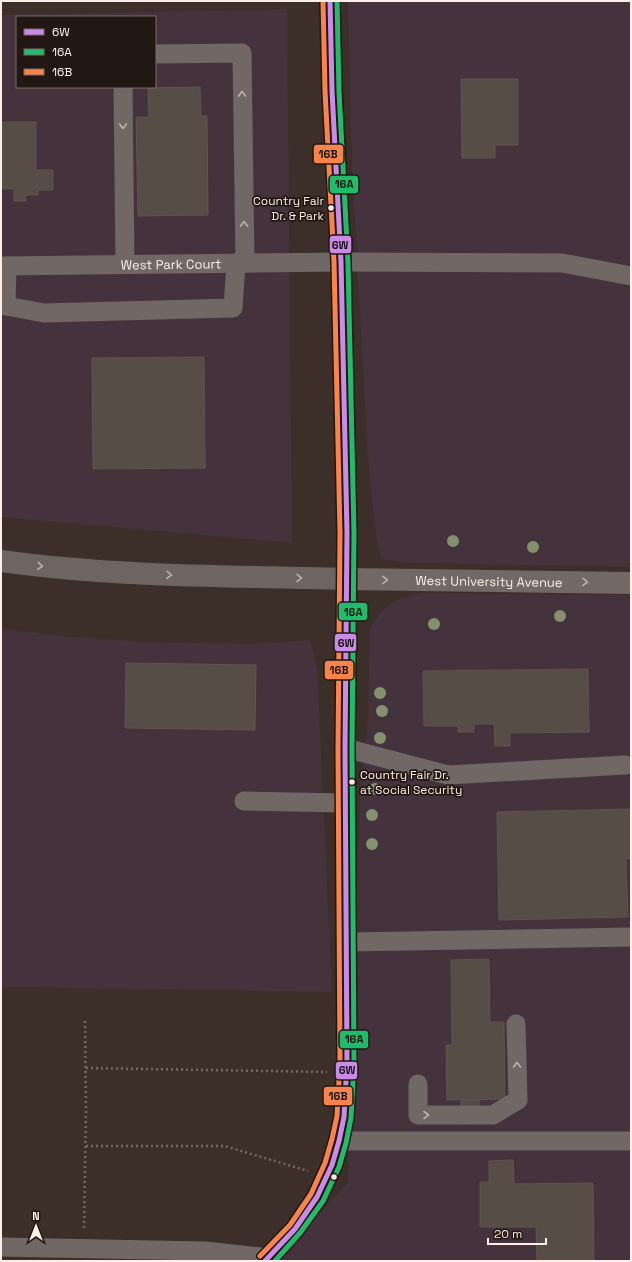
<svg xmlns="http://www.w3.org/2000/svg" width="632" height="1262" font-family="'Space Grotesk',sans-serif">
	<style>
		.commercial { fill: #44333c; fill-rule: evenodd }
		.building { fill: #574c46; stroke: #5f544e }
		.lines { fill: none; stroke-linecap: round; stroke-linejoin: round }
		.path { stroke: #736a67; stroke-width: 2.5; stroke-dasharray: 2 3; stroke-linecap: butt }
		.minor { stroke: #716866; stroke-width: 19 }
		.major { stroke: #736865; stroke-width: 22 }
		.highway { stroke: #6f6560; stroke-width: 22 }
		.bus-1-casing { stroke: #221712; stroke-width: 8 }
		.bus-2-casing { stroke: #221712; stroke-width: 8 }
		.bus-3-casing { stroke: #221712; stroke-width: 8 }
		.bus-1 { stroke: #ca8be6; stroke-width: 5 }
		.bus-2 { stroke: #20bc6c; stroke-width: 5 }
		.bus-3 { stroke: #f8844c; stroke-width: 5 }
		.tree { fill: #84906e }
		.oneway { stroke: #bfb2ad }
		.oneway2 { stroke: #beb0aa }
		.oneway3 { stroke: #bfb2ac }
		.bus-dot { fill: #feeee7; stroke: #221712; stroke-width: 1.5 }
		.labels { text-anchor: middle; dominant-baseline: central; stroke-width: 3.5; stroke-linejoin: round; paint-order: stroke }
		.bus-label { font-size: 12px; fill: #feeee7; stroke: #221712; text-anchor: end }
		.street-label { font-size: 13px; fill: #feeee7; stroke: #221712 }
		.line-badge { stroke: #221712; stroke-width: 1.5 }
		.pale-badge-label { font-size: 11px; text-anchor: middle; font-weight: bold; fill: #111 }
	</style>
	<rect width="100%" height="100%" fill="#3c2f29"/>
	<path class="commercial" d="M348,1H631V567L408,563L381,559L379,550L375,527L368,458L352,167Z
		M287,9L292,543L1,517V15ZM17,17H155V87H17Z
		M420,593L631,595V1261H278L348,1182L360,789L368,722L370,630L380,612L399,599Z
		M1,629L72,637L146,642L254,644L310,640L317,668L332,992L1,987Z"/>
	<path class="building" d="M461,79H518V145H495V158H462Z
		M200,87L201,116H207L208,215L138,216L136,117H149L148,88Z
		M2,122H36V170H53V190H38V195H26V201H14V189H2Z
		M204,357L205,468L93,469L92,358Z
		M126,663L256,665L255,730L125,728Z
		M588,669L589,732L510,733V746H495L494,724H474V732H458V726H424L423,671Z
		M631,809V859H626L628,917L499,920L497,812Z
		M489,959L490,1022H504L505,1099L447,1100L446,1045H452L451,960Z
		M479,1099L480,1123L461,1124V1100Z
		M513,1160L514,1184L593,1183L594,1261H537L536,1227H480V1182H489V1161Z"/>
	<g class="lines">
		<path class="path" d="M86,1068L327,1072
			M86,1146H225L308,1171
			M84,1228L86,1111L85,1020"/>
		<g class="minor">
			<path d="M155,54L242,53L245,263"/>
			<path d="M123,87L125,264"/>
			<path id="s1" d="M1,266L341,262L562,263L631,276"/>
			<path d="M7,266L6,306L44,313L233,308L236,263"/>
			<path d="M345,748L448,775L625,765"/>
			<path d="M244,801L346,803"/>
			<path d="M347,942L631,937"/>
			<path d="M418,1084V1115H493L518,1100L516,1024"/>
			<path d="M339,1141H631"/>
			<path d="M1,1247L205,1251L269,1258"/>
			<path d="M265,1261L295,1229L317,1197L332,1165L339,1141L344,1117L347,1063L345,748L347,533L345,410L341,262L332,91L330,1"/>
		</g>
		<path class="major" id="s2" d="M346,579L631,583"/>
		<path class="highway" d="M1,561C115,577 231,576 346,579"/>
		<defs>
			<path id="bus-1" d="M265,1261L295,1229L317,1197L332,1165L339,1141L344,1117L347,1063L345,748L347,533L341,262L332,91L330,1"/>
			<path id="bus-2" d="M275,1261L300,1233L323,1201L339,1167L346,1143L351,1118L354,1063L352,748L354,533L348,262L339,91L337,1"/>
			<path id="bus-3" d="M260,1256L290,1225L311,1194L325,1163L332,1139L337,1116L340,1063L338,748L340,533L334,262L325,91L323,1"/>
		</defs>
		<use href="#bus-1" class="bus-1-casing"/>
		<use href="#bus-2" class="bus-2-casing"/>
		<use href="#bus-3" class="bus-3-casing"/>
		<use href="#bus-1" class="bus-1"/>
		<use href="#bus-2" class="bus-2"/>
		<use href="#bus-3" class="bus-3"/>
	</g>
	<g class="tree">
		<circle cx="453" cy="541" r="6"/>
		<circle cx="533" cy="547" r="6"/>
		<circle cx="560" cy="616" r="6"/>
		<circle cx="434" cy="624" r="6"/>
		<circle cx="380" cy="693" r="6"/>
		<circle cx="382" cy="711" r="6"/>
		<circle cx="380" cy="738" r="6"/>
		<circle cx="375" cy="789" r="6"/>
		<circle cx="372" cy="815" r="6"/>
		<circle cx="372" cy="844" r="6"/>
	</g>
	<defs><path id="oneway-chevron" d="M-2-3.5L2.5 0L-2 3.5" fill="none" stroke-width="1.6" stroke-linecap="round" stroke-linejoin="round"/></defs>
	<g class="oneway">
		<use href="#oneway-chevron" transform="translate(242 94) rotate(-91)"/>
		<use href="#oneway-chevron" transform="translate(123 126) rotate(89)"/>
		<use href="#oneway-chevron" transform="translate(244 224) rotate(-91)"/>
		<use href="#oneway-chevron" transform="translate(517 1065) rotate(-91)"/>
		<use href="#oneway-chevron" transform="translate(426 1115)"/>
	</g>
	<g class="oneway2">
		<use href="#oneway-chevron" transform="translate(40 566) rotate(5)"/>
		<use href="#oneway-chevron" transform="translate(169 575) rotate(3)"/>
		<use href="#oneway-chevron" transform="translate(299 578) rotate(1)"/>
	</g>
	<g class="oneway3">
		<use href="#oneway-chevron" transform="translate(385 580) rotate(1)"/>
		<use href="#oneway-chevron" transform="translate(585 582) rotate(1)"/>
	</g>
	<g class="bus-dot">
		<circle cx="331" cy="208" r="3.5"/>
		<circle cx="352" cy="782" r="3.5"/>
		<circle cx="334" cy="1177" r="3.5"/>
	</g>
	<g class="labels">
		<g class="bus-label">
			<text x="324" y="201">Country Fair<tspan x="324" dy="15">Dr. &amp; Park</tspan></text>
			<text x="360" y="775" text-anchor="start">Country Fair Dr.<tspan x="360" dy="15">at Social Security</tspan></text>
		</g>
		<g class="street-label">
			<text stroke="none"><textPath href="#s1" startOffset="170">West Park Court</textPath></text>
			<text stroke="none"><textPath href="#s2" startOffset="143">West University Avenue</textPath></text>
		</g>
	</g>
	<g class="line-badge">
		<rect x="313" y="144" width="31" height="20" rx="4" fill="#f8844c"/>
		<rect x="329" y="175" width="30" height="19" rx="4" fill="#20bc6c"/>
		<rect x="329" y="235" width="23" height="19" rx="4" fill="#ca8be6"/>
		<rect x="338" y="602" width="30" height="19" rx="4" fill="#20bc6c"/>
		<rect x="334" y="633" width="23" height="19" rx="4" fill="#ca8be6"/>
		<rect x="324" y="660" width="30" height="20" rx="4" fill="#f8844c"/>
		<rect x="339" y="1030" width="30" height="19" rx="4" fill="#20bc6c"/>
		<rect x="335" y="1061" width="23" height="19" rx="4" fill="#ca8be6"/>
		<rect x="323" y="1086" width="30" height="20" rx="4" fill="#f8844c"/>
	</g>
	<g class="pale-badge-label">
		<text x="328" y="158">16B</text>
		<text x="344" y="188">16A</text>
		<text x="340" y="249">6W</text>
		<text x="353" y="616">16A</text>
		<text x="346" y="647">6W</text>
		<text x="339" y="674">16B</text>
		<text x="354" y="1043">16A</text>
		<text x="347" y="1074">6W</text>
		<text x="338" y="1100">16B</text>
	</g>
	<rect width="632" height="1262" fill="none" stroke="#feeee7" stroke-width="4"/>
	<rect x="16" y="16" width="140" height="72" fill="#221712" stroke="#7a6d67"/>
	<rect x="24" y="29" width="20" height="6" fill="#ca8be6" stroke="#7a6d67"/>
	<text x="52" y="36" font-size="12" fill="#feeee7">6W</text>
	<rect x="24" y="49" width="20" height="6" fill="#20bc6c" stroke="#7a6d67"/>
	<text x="52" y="56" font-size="12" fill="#feeee7">16A</text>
	<rect x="24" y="69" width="20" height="6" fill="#f8844c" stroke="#7a6d67"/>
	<text x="52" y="76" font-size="12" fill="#feeee7">16B</text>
	<g transform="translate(36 1226)" stroke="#221712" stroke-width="3" paint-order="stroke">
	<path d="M0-3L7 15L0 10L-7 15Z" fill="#feeee7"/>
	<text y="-6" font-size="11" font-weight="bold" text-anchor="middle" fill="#feeee7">N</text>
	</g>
	<path d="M488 1238v6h58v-6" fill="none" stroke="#feeee7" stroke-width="2"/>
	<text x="494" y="1238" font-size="12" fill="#feeee7" stroke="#221712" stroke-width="3" paint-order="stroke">20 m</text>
</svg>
